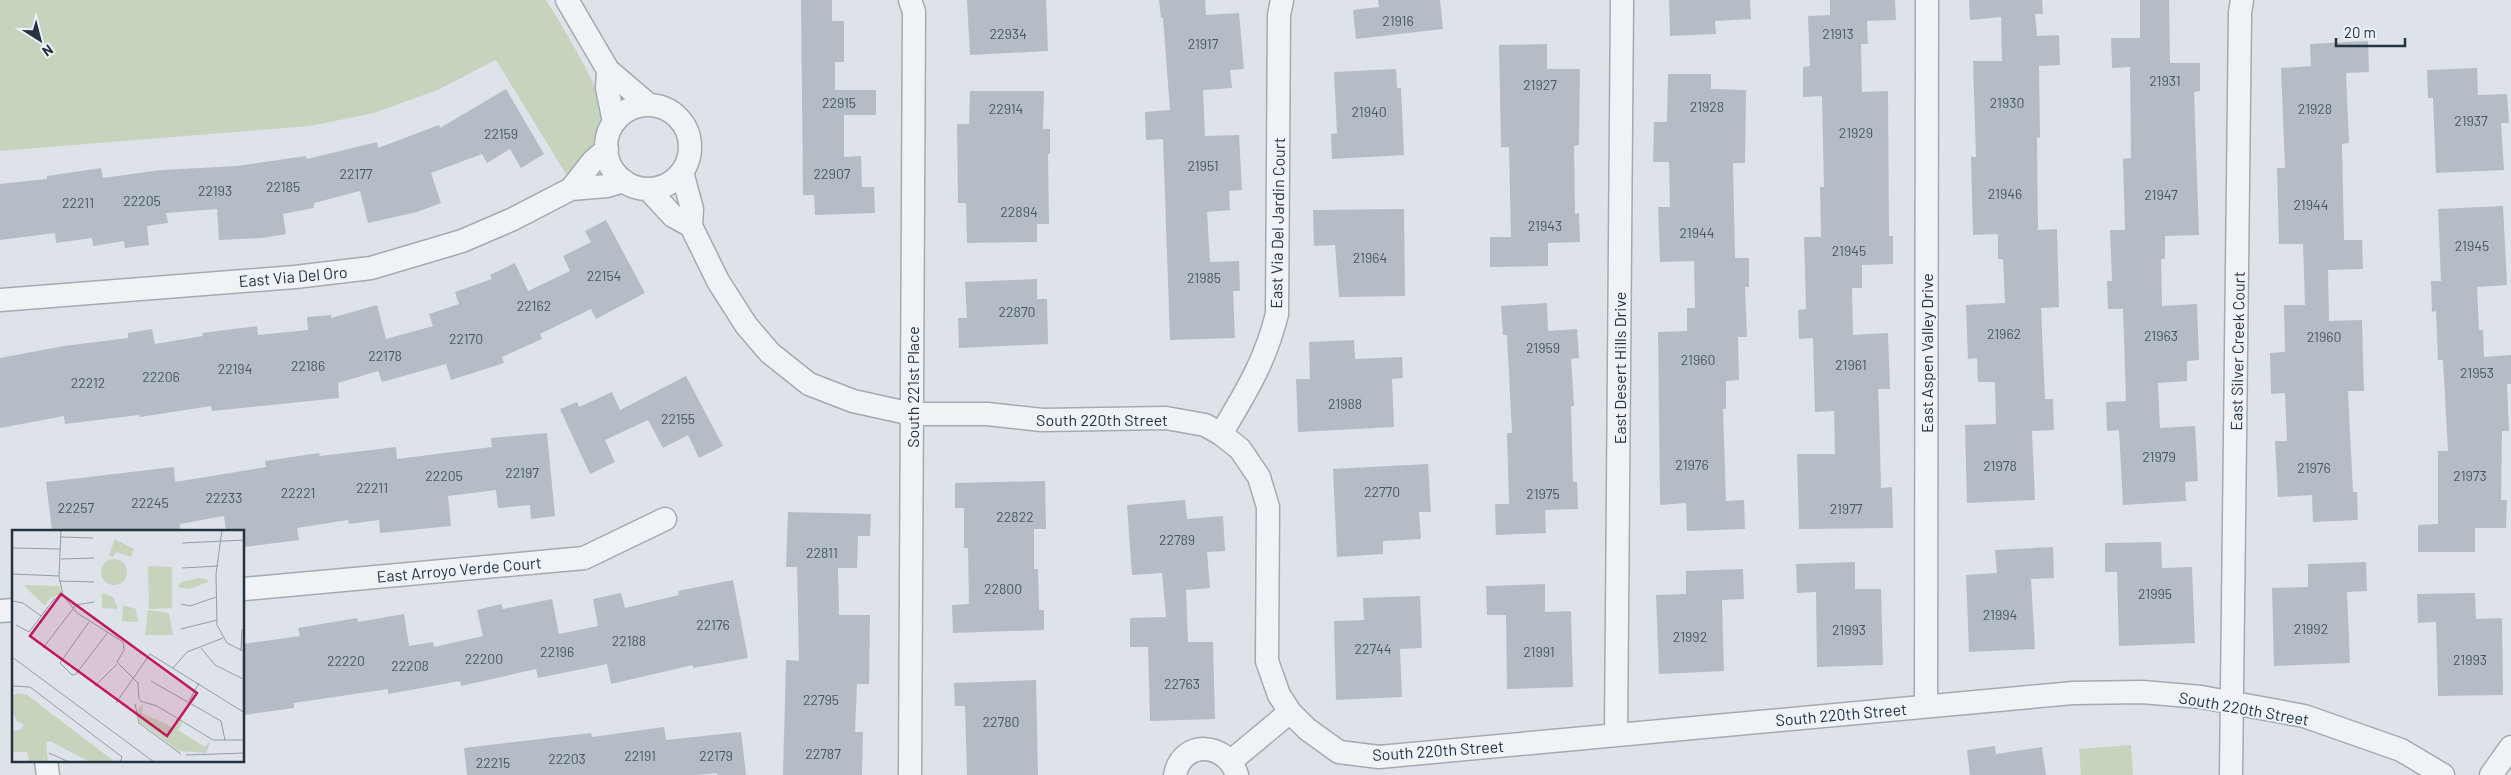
<svg xmlns="http://www.w3.org/2000/svg" width="2511" height="775" font-family="Barlow,sans-serif">
	<style>
		.green { fill: #c6d3bd }
		.building { fill: #b4bdc5 }
		.lines { fill: none; stroke-linecap: round; stroke-linejoin: round }
		.minor-casing { stroke: #a2abb2; stroke-width: 25 }
		.minor { stroke: #f0f3f6; stroke-width: 22 }
		.labels { text-anchor: middle; dominant-baseline: central; stroke-width: 4; stroke-linejoin: round; paint-order: stroke }
		.number-label { font-size: 14px; fill: #495661 }
		.street-label { font-size: 16px; fill: #253340; stroke: #ecf2f6 }
		.inset-road { fill: none; stroke: #939da5; stroke-width: 1 }
		.view { fill: #c2185b; fill-opacity: 0.15; stroke: #c2185b; stroke-width: 2.5 }
		.inset-edge { fill: none; stroke: #253340; stroke-width: 2.5 }
	</style>
	<rect width="100%" height="100%" fill="#dde3e8"/>
	<path class="green" d="M0,0H546C560,22 573,44 585,67C589,76 595,85 599,95C610,127 591,156 566,174L496,60L435,91L374,113L310,126L0,151Z
		M2131,745L2133,775H2081L2079,749Z"/>
	<path class="building" d="M801,0H832V21H844V62H835V90H876V115H844V157L861,156L862,187H874L875,213L815,215L814,195H803Z
		M967,0H1046L1048,51L970,55Z
		M1159,0H1205L1206,15L1239,13L1244,69L1230,70L1232,88L1203,90L1205,136L1239,135L1242,190L1229,191L1230,210L1207,212L1210,262L1239,261L1240,291H1233L1235,338L1170,340L1163,139L1146,140L1145,112L1170,110L1163,18H1161Z
		M1378,0H1440L1443,29L1356,39L1353,10L1379,7Z
		M1669,0H1750L1751,19L1715,21L1716,34L1670,36Z
		M1830,0H1895L1896,20L1867,21L1868,44H1861L1862,92L1888,91L1889,236H1893V264L1862,265V288H1852L1853,335L1888,333L1890,389H1878L1879,410L1881,488L1892,487L1893,528L1799,529L1797,454H1835L1834,411L1815,412L1813,338L1799,339L1798,310L1806,309L1804,237H1821L1820,187H1824L1822,96L1803,97V67L1810,66L1808,16L1830,15Z
		M1969,0H2042L2043,14H2035L2037,36L2059,35L2060,65L2039,66L2040,137L2037,138L2038,230L2057,229L2059,307L2041,308L2045,399H2053L2054,430L2032,431L2035,500L1967,503L1965,425L1996,424L1995,382H1978L1977,358L1968,359L1966,305L2005,303L2003,259H1998V234L1973,235L1971,157H1976L1973,61H2002L2001,17L1970,20Z
		M2140,0H2169L2170,63H2200V91L2194,92L2199,235L2165,236V259H2161L2162,306L2197,304L2199,360L2187,361V381L2158,383L2160,428L2195,426L2198,481L2185,482L2186,501L2123,505L2119,430L2107,431L2106,402L2126,401L2123,309H2108L2107,281H2112L2110,230H2125L2123,159L2131,158L2130,67L2112,68L2111,38H2140Z
		M2368,41L2369,72L2346,73L2349,143L2342,144L2344,240H2362L2363,269L2328,270L2329,321L2362,320L2364,391H2348L2353,492H2357L2358,520L2313,522L2312,495L2278,497L2275,441H2287L2285,393L2271,394L2270,353L2285,352L2284,305H2305L2303,244H2279L2277,168H2285L2281,68L2311,66L2310,44Z
		M1547,44V69H1580L1579,145L1574,146L1575,214L1579,213L1580,242L1548,243V266L1490,267V237H1511L1509,147H1501L1499,45Z
		M2477,68L2478,95L2507,94L2509,123H2501L2504,170L2436,173L2433,98H2428L2427,70Z
		M1396,69L1397,88H1401L1404,155L1332,159L1331,134L1337,133L1334,72Z
		M1668,74H1711V89L1746,90L1745,163H1733L1735,258H1749V287H1745L1747,337H1738L1739,380L1726,381V409H1723L1726,501L1744,500L1745,529L1687,531L1686,503L1660,505L1658,332L1687,331V308H1695L1694,261L1660,262L1658,207H1670L1669,162H1653L1654,122H1667Z
		M506,89L544,154L521,168L510,149L487,163L482,154L431,173L441,203L417,212L368,223L360,191L314,203V208L283,214L286,234L263,238L219,240L217,209L166,213L168,223L147,226L149,245L125,248L124,241L93,246L92,238L56,243L55,233L0,240V184L47,179V176L101,168L103,178L161,170L237,166L306,156L307,159L377,142L378,148L439,125L440,128Z
		M970,91H1044L1043,129H1050V154H1048L1049,224H1037V242L967,243L966,203H958L957,124H969Z
		M2503,206L2507,285L2477,287L2479,330H2483L2484,357L2511,355V384H2507L2509,431H2502L2501,500H2507L2506,528H2475V552H2418V525L2438,524V451H2448L2443,360H2438L2436,311L2432,312L2431,281H2441L2438,209Z
		M1404,209L1405,296L1339,297L1335,245L1314,246L1313,210Z
		M606,220L645,293L596,319L591,309L540,334L542,339L502,357L504,363L451,380L446,364L382,382L378,371L338,383L339,398L212,411L211,406L140,417L139,415L65,424L64,416L0,428V358L64,346L128,338V333L152,329L155,344L203,336L202,333L257,326L258,335L308,330L307,317L331,315V318L377,305L386,339L433,326L429,314L459,304L455,292L492,279L490,275L515,263L528,291L570,271L563,256L591,242L585,231Z
		M1037,279V299H1047L1048,344L959,348L958,318H967L965,282Z
		M1547,303L1548,331L1577,329L1579,358L1571,359L1574,406H1571L1573,482H1577L1578,509L1545,510L1546,533L1496,535L1495,504H1509L1507,433H1512L1507,335H1503L1501,306Z
		M1354,340L1355,359L1402,357L1403,378L1392,379L1394,427L1298,432L1296,379H1310L1309,342Z
		M686,376L723,446L699,458L688,435L663,448L648,420L605,440L615,462L590,474L560,409L577,402L579,407L612,392L620,410Z
		M547,433L555,516L531,519L530,505L498,508L496,490L448,496L451,526L380,533L379,520L349,524L348,520L297,528L299,540L244,547V531H226L224,516L180,524V531H52L46,482L174,467L175,482L266,467L265,461L319,453L320,456L396,447L397,459L492,447L491,438Z
		M1428,464L1431,512H1419L1421,539L1383,541V554L1337,557L1333,469Z
		M1045,481L1046,529H1034V569H1038L1039,610H1044V630L953,633L952,605L969,604L968,548H964V508H955V483Z
		M1185,500L1187,519L1223,516L1225,551L1207,552L1210,588L1186,590L1188,642H1213L1215,719L1150,721L1148,647H1130V618L1166,617L1162,573L1132,575L1127,505Z
		M788,512L871,514L870,536H858L857,568H838L839,615H870L869,684H857L855,732H863L862,775H783L786,660L799,661L797,567H786Z
		M2161,542L2162,568L2192,567L2195,643L2119,646L2117,572H2105V543Z
		M2053,547L2054,578L2031,579L2035,649L1969,652L1966,575L1997,573L1995,550Z
		M1855,562V589H1881L1883,665L1817,667L1816,592L1797,593L1796,564Z
		M2366,562L2367,591L2347,592L2350,663L2274,666L2272,588L2308,587V564Z
		M1743,569L1744,599L1722,600L1724,671L1659,674L1656,595L1686,594V571Z
		M733,580L748,658L693,668V665L611,684L607,664L538,678L536,669L461,686L460,681L388,694V689L294,703V708L244,715V644L300,636L298,628L357,618L358,622L404,614L409,646L433,642L434,647L483,636L477,610L501,604L503,609L552,599L559,634L598,626L593,599L621,593L625,608L679,595L678,591Z
		M1545,584V612L1571,611L1573,687L1507,689L1506,615H1487L1486,586Z
		M2475,593L2476,619L2502,618L2503,695L2438,696L2436,622L2418,623L2417,594Z
		M1420,596L1422,648L1400,649L1402,697L1336,700L1334,621L1364,620L1363,598Z
		M1036,680L1038,775H967L965,706H955L954,683Z
		M664,727L666,740L741,732L746,775H717V773L697,775H467L464,748L591,733L592,737Z
		M1995,746L1996,754L2042,747L2046,775H1970L1967,750Z"/>
	<g class="lines">
		<defs>
			<path id="minor" d="M567,0L608,70L649,105
				M608,70L607,88L614,122
				M606 147a42 42 0 1 1 84 0a42 42 0 1 1-84 0Z
				M682,172L692,209L691,226L718,281L746,325L770,353L809,384L853,401L912,414H987L1042,420L1166,418L1205,425L1221,434L1240,449L1259,477L1268,507L1267,661L1279,695L1290,712L1307,729L1339,752L1379,757L2073,693L2142,692L2201,697L2304,716L2401,750L2443,775
				M571,189L593,161L607,149
				M648,189L673,216L691,226
				M0,300L295,277L371,268L462,241L513,219L571,189L607,186L624,181
				M1221,434C1246,392 1265,362 1277,314L1279,15L1282,0
				M244,589L584,558L665,519
				M0,611L14,610
				M1926,706L1927,0
				M1616,735L1622,0
				M46,761L48,775
				M1231,761L1290,712
				M910,775L914,12L910,0
				M1175,775C1182,739 1227,742 1237,775
				M2231,775L2240,13L2242,0
				M2491,775L2511,747"/>
		</defs>
		<use href="#minor" class="minor-casing"/>
		<use href="#minor" class="minor"/>
	</g>
	<g class="labels">
		<g class="number-label">
			<text x="1398" y="20">21916</text>
			<text x="1008" y="33">22934</text>
			<text x="1838" y="33">21913</text>
			<text x="1203" y="43">21917</text>
			<text x="2165" y="80">21931</text>
			<text x="1540" y="84">21927</text>
			<text x="839" y="102">22915</text>
			<text x="2007" y="102">21930</text>
			<text x="1707" y="106">21928</text>
			<text x="1006" y="108">22914</text>
			<text x="2315" y="108">21928</text>
			<text x="1369" y="111">21940</text>
			<text x="2471" y="120">21937</text>
			<text x="1856" y="132">21929</text>
			<text x="501" y="133">22159</text>
			<text x="1203" y="165">21951</text>
			<text x="356" y="173">22177</text>
			<text x="832" y="173">22907</text>
			<text x="283" y="186">22185</text>
			<text x="215" y="190">22193</text>
			<text x="2005" y="193">21946</text>
			<text x="2161" y="194">21947</text>
			<text x="142" y="200">22205</text>
			<text x="78" y="202">22211</text>
			<text x="2311" y="204">21944</text>
			<text x="1019" y="211">22894</text>
			<text x="1545" y="225">21943</text>
			<text x="1697" y="232">21944</text>
			<text x="2472" y="245">21945</text>
			<text x="1849" y="250">21945</text>
			<text x="1370" y="257">21964</text>
			<text x="604" y="275">22154</text>
			<text x="1204" y="277">21985</text>
			<text x="534" y="305">22162</text>
			<text x="1017" y="311">22870</text>
			<text x="2004" y="333">21962</text>
			<text x="2161" y="335">21963</text>
			<text x="2324" y="336">21960</text>
			<text x="466" y="338">22170</text>
			<text x="1543" y="347">21959</text>
			<text x="385" y="355">22178</text>
			<text x="1698" y="359">21960</text>
			<text x="1851" y="364">21961</text>
			<text x="308" y="365">22186</text>
			<text x="235" y="368">22194</text>
			<text x="2477" y="372">21953</text>
			<text x="161" y="376">22206</text>
			<text x="88" y="382">22212</text>
			<text x="1345" y="403">21988</text>
			<text x="678" y="418">22155</text>
			<text x="2159" y="456">21979</text>
			<text x="1692" y="464">21976</text>
			<text x="2000" y="465">21978</text>
			<text x="2314" y="467">21976</text>
			<text x="522" y="472">22197</text>
			<text x="444" y="475">22205</text>
			<text x="2470" y="475">21973</text>
			<text x="372" y="487">22211</text>
			<text x="1382" y="491">22770</text>
			<text x="298" y="492">22221</text>
			<text x="1543" y="493">21975</text>
			<text x="224" y="497">22233</text>
			<text x="150" y="502">22245</text>
			<text x="76" y="507">22257</text>
			<text x="1846" y="508">21977</text>
			<text x="1015" y="516">22822</text>
			<text x="1177" y="539">22789</text>
			<text x="822" y="552">22811</text>
			<text x="1003" y="588">22800</text>
			<text x="2155" y="593">21995</text>
			<text x="2000" y="614">21994</text>
			<text x="713" y="624">22176</text>
			<text x="2311" y="628">21992</text>
			<text x="1849" y="629">21993</text>
			<text x="1690" y="636">21992</text>
			<text x="629" y="640">22188</text>
			<text x="1373" y="648">22744</text>
			<text x="557" y="651">22196</text>
			<text x="1539" y="651">21991</text>
			<text x="484" y="658">22200</text>
			<text x="2470" y="659">21993</text>
			<text x="346" y="660">22220</text>
			<text x="410" y="665">22208</text>
			<text x="1182" y="683">22763</text>
			<text x="821" y="699">22795</text>
			<text x="1001" y="721">22780</text>
			<text x="823" y="753">22787</text>
			<text x="640" y="755">22191</text>
			<text x="716" y="755">22179</text>
			<text x="567" y="758">22203</text>
			<text x="493" y="762">22215</text>
		</g>
		<g class="street-label">
			<text transform="translate(1277 223) rotate(-89)">East Via Del Jardin Court</text>
			<text transform="translate(293 276) rotate(-5)">East Via Del Oro</text>
			<text transform="translate(2237 351) rotate(-89)">East Silver Creek Court</text>
			<text transform="translate(1926 353) rotate(-90)">East Aspen Valley Drive</text>
			<text transform="translate(1619 368) rotate(-90)">East Desert Hills Drive</text>
			<text transform="translate(912 387) rotate(-90)">South 221st Place</text>
			<text x="1102" y="419">South 220th Street</text>
			<text transform="translate(459 569) rotate(-5)">East Arroyo Verde Court</text>
			<text transform="translate(2244 708) rotate(10)">South 220th Street</text>
			<text transform="translate(1841 714) rotate(-5)">South 220th Street</text>
			<text transform="translate(1438 750) rotate(-4)">South 220th Street</text>
		</g>
	</g>
	<g transform="translate(12 530)">
		<rect width="232" height="232" fill="#dde3e8"/>
		<path d="M103,9L122,19L119,27L104,22L101,27L97,25ZM89 42a13 13 0 1 1 26 0a13 13 0 1 1-26 0ZM136,36L160,37V78L137,79ZM187,48L195,49L196,52L177,59L166,57L169,52ZM11,55L47,56L50,64L38,68L33,76ZM90,63L101,67L106,79L90,78ZM111,75L124,79L126,92L110,91ZM136,80L157,83L161,105H133ZM6,163L15,165L103,232H78L38,211L34,212L36,232H18L15,222H0V201L8,200L12,195L5,191L0,182V166ZM131,174L130,183L162,198L167,191L170,193L166,200L193,217L199,210L194,223L167,221L128,192L125,181Z" fill="#c6d3bd"/>
		<path class="inset-road" d="M49,0L47,47L51,65L65,83L111,112L112,120L105,132L126,153L127,170M210,0L204,44L205,95L215,113L233,122M49,7L81,8M170,13L233,10M0,18L49,19M49,29L82,28M170,38L206,36M0,44L47,46M47,51L82,52M0,71L11,73L29,86M169,74L178,76L204,67M77,92L48,133L60,145L64,144L96,102M4,95L17,102L42,69L51,65M169,99L205,90M31,118L64,75L82,72M189,118L203,135L233,150M229,121L230,99M0,127L142,232M161,138L175,122L211,108M139,151L209,191L213,210M0,156L18,157L110,227L108,232M83,156L105,134M128,171L145,176L201,210H233M177,171L187,153M104,173L138,124L233,183M123,174L127,193L169,224M37,223L57,232M174,225L233,223"/>
		<path class="view" d="M49,64L185,163L155,206L18,106Z"/>
		<rect width="232" height="232" class="inset-edge"/>
	</g>
	<g transform="translate(40 40) rotate(144)" stroke="#ecf2f6" stroke-width="4" paint-order="stroke">
	<path d="M0-4L9 19L0 12L-9 19Z" fill="#253340"/>
	<text y="-8" font-size="14" font-weight="bold" text-anchor="middle" fill="#253340">N</text>
	</g>
	<path d="M2336 38v8h69v-8" fill="none" stroke="#253340" stroke-width="2.5"/>
	<text x="2344" y="38" font-size="15" fill="#253340" stroke="#ecf2f6" stroke-width="4" paint-order="stroke">20 m</text>
</svg>
